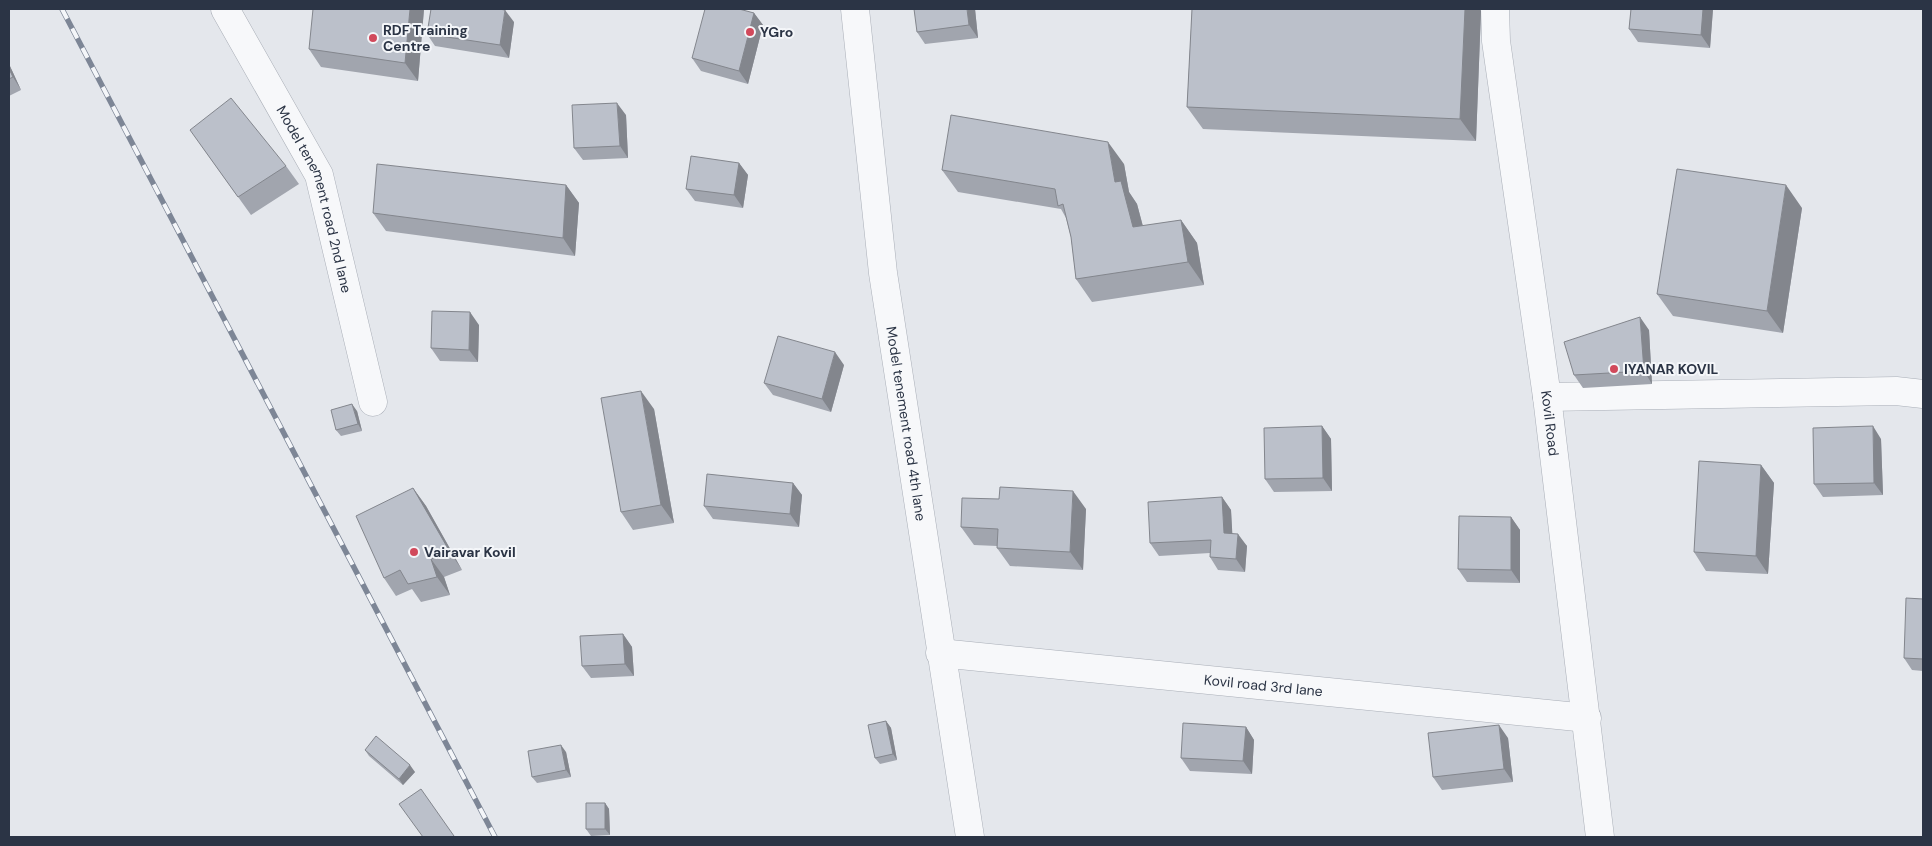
<svg xmlns="http://www.w3.org/2000/svg" width="1932" height="846" font-family="'DM Sans',sans-serif">
	<style>
		.lines { fill: none; stroke-linecap: round; stroke-linejoin: round }
		.street-casing { stroke: #a9aeb7; stroke-width: 29 }
		.street { stroke: #f7f8fa; stroke-width: 28 }
		.rail-casing { stroke: #7d8696; stroke-width: 5.5 }
		.rail { stroke: #f4f6f9; stroke-width: 4; stroke-dasharray: 11; stroke-linecap: butt }
		.wall { fill: #a1a5ae }
		.shaded-wall { fill: #83868d }
		.building { fill: #bbc0ca; stroke: #83868d }
		.poi-dot { fill: #d1495b; stroke: #f4f6f9; stroke-width: 2 }
		.labels { text-anchor: middle; dominant-baseline: central; stroke-width: 4; stroke-linejoin: round; paint-order: stroke }
		.poi-label { font-size: 14px; font-weight: bold; fill: #2b3445; stroke: #f4f6f9; text-anchor: start }
		.street-label { font-size: 14px; fill: #2b3445; stroke: #f4f6f9 }
	</style>
	<rect width="100%" height="100%" fill="#e4e7ec"/>
	<g class="lines">
		<defs>
			<g id="street">
				<path id="s1" d="M225,9L319,175L373,402"/>
				<path id="s2" d="M855,9L883,273L970,837"/>
				<path id="s3" d="M1495,9L1496,41L1547,397L1600,837"/>
				<path d="M1547,397L1896,391L1923,394"/>
				<path id="s4" d="M940,653L1587,718"/>
			</g>
		</defs>
		<use href="#street" class="street-casing"/>
		<use href="#street" class="street"/>
		<defs>
			<path id="rail" d="M62,9L495,837"/>
		</defs>
		<use href="#rail" class="rail-casing"/>
		<use href="#rail" class="rail"/>
	</g>
	<path class="wall" d="M424,9L418,81L321,67L309,49Z
		M975,9L978,38L925,44L917,32Z
		M1192,9H1480L1481,11L1476,141L1203,129L1187,107Z
		M1631,9H1713L1710,48L1638,42L1629,29Z
		M754,13L763,25L748,84L701,71L692,58Z
		M514,22L509,58L435,46L427,34Z
		M9,64L21,90L9,96Z
		M626,115L628,158L583,160L574,148Z
		M203,148L286,166L299,184L251,215Z
		M739,163L748,175L743,208L695,201L686,189Z
		M1124,164L1129,192L1137,204L1143,226L1181,220L1197,243L1204,285L1092,302L1076,279L1071,237L1066,218L1061,209L958,192L942,170Z
		M566,185L579,203L575,256L386,231L373,213Z
		M1802,208L1783,333L1673,316L1657,294Z
		M479,325L478,362L440,361L431,348Z
		M1649,330L1652,384L1583,388L1574,375Z
		M844,365L831,412L773,395L764,383Z
		M654,409L674,523L633,530L621,512Z
		M357,411L362,431L341,436L336,430Z
		M1322,426L1331,439L1332,491L1274,492L1265,479Z
		M1881,439L1883,495L1823,497L1814,484Z
		M1761,465L1774,483L1768,574L1706,571L1694,552Z
		M793,483L802,495L799,527L713,519L704,506Z
		M413,488L426,506L462,570L444,577L450,595L421,602L412,589L396,596L384,578Z
		M1222,497L1231,510L1232,533L1247,546L1245,572L1218,570L1210,557V553L1159,556L1150,543Z
		M1086,509L1083,570L1010,566L997,548V546L974,545L961,527Z
		M1511,517L1520,530V583L1467,582L1458,569Z
		M1923,599V671L1912,670L1904,658Z
		M623,634L632,647L634,676L591,678L582,666Z
		M886,721L891,728L897,760L880,764L875,758Z
		M1246,727L1254,740L1252,774L1190,771L1181,758Z
		M1508,738L1513,782L1442,790L1433,777Z
		M365,750L415,772L403,785L369,756Z
		M566,752L571,777L537,783L532,777Z
		M605,803L609,809L610,835L591,836L586,829Z"/>
	<path class="shaded-wall" d="M410,9H424L418,81L405,63Z
		M967,9H975L978,38L969,25Z
		M1465,9H1480L1481,11L1476,141L1460,119Z
		M1703,9H1713L1710,48L1701,35Z
		M505,10L514,22L509,58L500,45Z
		M754,13L763,25L748,84L739,71Z
		M9,64L21,90L13,77L9,69Z
		M617,103L626,115L628,158L620,146Z
		M1108,142L1124,164L1129,192L1137,204L1149,250L1133,227L1115,182Z
		M739,163L748,175L743,208L734,195Z
		M566,185L579,203L575,256L563,238Z
		M1786,185L1802,208L1783,333L1767,311Z
		M1181,220L1197,243L1204,285L1188,262Z
		M470,312L479,325L478,362L469,350Z
		M1640,317L1649,330L1652,384L1644,371Z
		M835,352L844,365L831,412L822,399Z
		M641,391L654,409L674,523L661,505Z
		M352,404L357,411L362,431L358,424Z
		M1322,426L1331,439L1332,491L1323,478Z
		M1873,426L1881,439L1883,495L1874,483Z
		M1761,465L1774,483L1768,574L1756,556Z
		M793,483L802,495L799,527L790,514Z
		M413,488L426,506L462,570L450,552Z
		M1073,491L1086,509L1083,570L1070,552Z
		M1222,497L1231,510L1233,545L1224,533Z
		M1511,517L1520,530V583L1511,570Z
		M1238,534L1247,546L1245,572L1236,559Z
		M431,559L444,577L450,595L437,577Z
		M623,634L632,647L634,676L625,664Z
		M886,721L891,728L897,760L893,754Z
		M1499,725L1508,738L1513,782L1504,769Z
		M1246,727L1254,740L1252,774L1243,761Z
		M561,745L566,752L571,777L566,770Z
		M410,765L415,772L403,785L399,779Z
		M605,803L609,809L610,835L605,829Z"/>
	<path class="building" d="M313,9H410L405,63L309,49Z
		M431,9H499L505,10L500,45L427,34Z
		M705,9H739L754,13L739,71L692,58Z
		M914,9H967L969,25L917,32Z
		M1192,9H1465L1460,119L1187,107Z
		M1631,9H1703L1701,35L1629,29Z
		M9,69L13,77L9,79Z
		M231,98L286,166L238,197L190,130Z
		M617,103L620,146L574,148L572,105Z
		M951,115L1108,142L1115,182L1121,181L1133,227L1181,220L1188,262L1076,279L1071,237L1063,204L1058,206L1055,189L942,170Z
		M691,156L739,163L734,195L686,189Z
		M377,164L566,185L563,238L373,213Z
		M1677,169L1786,185L1767,311L1657,294Z
		M432,311L470,312L469,350L431,348Z
		M1640,317L1644,371L1574,375L1564,342Z
		M778,336L835,352L822,399L764,383Z
		M641,391L661,505L621,512L601,398Z
		M352,404L358,424L336,430L331,410Z
		M1322,426L1323,478L1265,479L1264,428Z
		M1873,426L1874,483L1814,484L1813,428Z
		M1699,461L1761,465L1756,556L1694,552Z
		M707,474L793,483L790,514L704,506Z
		M1000,487L1073,491L1070,552L997,548L998,529L961,527L962,498L999,499Z
		M413,488L450,552L431,559L437,577L408,584L400,570L384,578L356,516Z
		M1222,497L1224,533L1238,534L1236,559L1210,557L1211,540L1150,543L1148,502Z
		M1459,516L1511,517V570L1458,569Z
		M1906,598L1923,599V659L1904,658Z
		M623,634L625,664L582,666L580,636Z
		M886,721L893,754L875,758L868,725Z
		M1183,723L1246,727L1243,761L1181,758Z
		M1499,725L1504,769L1433,777L1428,733Z
		M376,736L410,765L399,779L365,750Z
		M561,745L566,770L532,777L528,751Z
		M421,789L454,836L451,837H423L399,804Z
		M586,803H605V829H586Z"/>
	<g class="poi-dot">
		<circle cx="750" cy="32" r="5"/>
		<circle cx="373" cy="38" r="5"/>
		<circle cx="1614" cy="369" r="5"/>
		<circle cx="414" cy="552" r="5"/>
	</g>
	<g class="labels">
		<g class="poi-label">
			<text x="383" y="30">RDF Training<tspan x="383" dy="16">Centre</tspan></text>
			<text x="760" y="32">YGro</text>
			<text x="1624" y="369">IYANAR KOVIL</text>
			<text x="424" y="552">Vairavar Kovil</text>
		</g>
		<g class="street-label">
			<text stroke="none"><textPath href="#s1" startOffset="212">Model tenement road 2nd lane</textPath></text>
			<text stroke="none"><textPath href="#s3" startOffset="418">Kovil Road</textPath></text>
			<text stroke="none"><textPath href="#s2" startOffset="418">Model tenement road 4th lane</textPath></text>
			<text stroke="none"><textPath href="#s4" startOffset="325">Kovil road 3rd lane</textPath></text>
		</g>
	</g>
	<rect width="1932" height="846" fill="none" stroke="#2b3445" stroke-width="20"/>
</svg>
